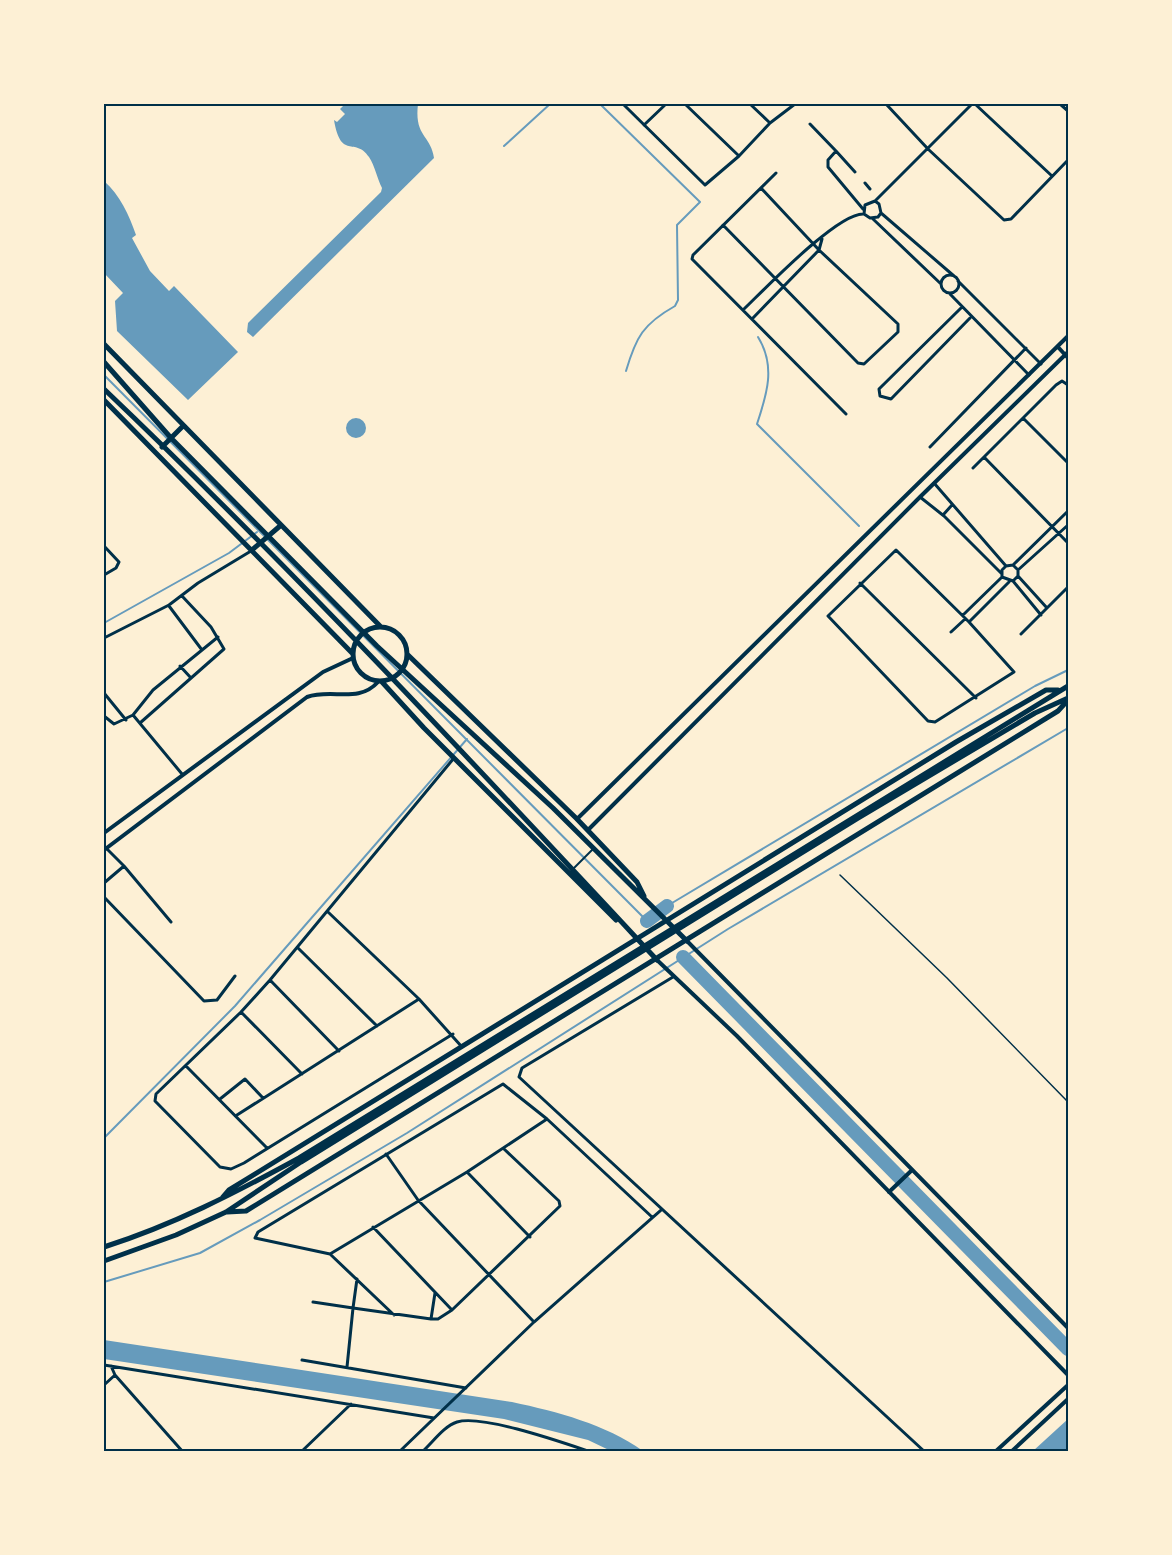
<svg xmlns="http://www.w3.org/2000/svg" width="1172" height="1555" font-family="'Public Sans',sans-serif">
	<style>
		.water { fill: #669bbc }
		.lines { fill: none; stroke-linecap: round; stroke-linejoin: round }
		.stream { stroke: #669bbc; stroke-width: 2 }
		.river { stroke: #669bbc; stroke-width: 14 }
		.service { stroke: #003049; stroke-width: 1.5 }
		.pedestrian { stroke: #003049; stroke-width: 2 }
		.minor { stroke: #003049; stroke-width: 3 }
		.tertiary { stroke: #003049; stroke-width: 4 }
		.trunk { stroke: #003049; stroke-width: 5 }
		.neatline { fill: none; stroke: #003049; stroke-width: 2 }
	</style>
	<rect width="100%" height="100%" fill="#fdf0d5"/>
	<path class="water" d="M345,104H418C414,137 431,135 434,158L253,337L247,332L248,323L381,192L382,188C377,178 375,166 369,157C355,136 341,161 334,120L337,122L345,114L340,109Z
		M104,181C120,195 129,215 136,235L132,238L150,271L169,291L174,286L238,352L188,400L117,331L115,301L123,293L104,273Z
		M346 428a10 10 0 1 1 20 0a10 10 0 1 1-20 0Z
		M104,1340L512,1402C558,1412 605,1424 643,1451H611L588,1440L504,1419L104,1359Z
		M1068,1419V1451H1033Z"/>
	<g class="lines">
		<path class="stream" d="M600,104L700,202L677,225L678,300L675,306C643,324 636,337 626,371
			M504,146L550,104
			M758,337C776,366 767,394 757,424L859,526
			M104,375L647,921
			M104,623L229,553L257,532
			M667,906L1035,686L1068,670
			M104,1138L235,1006L467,739
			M104,1282L200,1253L260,1220L407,1133L728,929L1068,728"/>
		<path class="river" d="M647,921L667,906
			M683,957L1068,1349"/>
		<path class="service" d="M840,875L947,978L1068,1102"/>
		<path class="pedestrian" d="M574,868L593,849"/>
		<path class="minor" d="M623,104L705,185L739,156L770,123L795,104
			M685,104L739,156
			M750,104L770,123
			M886,104L928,149L1004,220L1011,219L1068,160
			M975,104L1052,176
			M1060,104L1068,111
			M810,124L836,151L828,160V167L863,209
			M644,125L666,104
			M836,151L855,172
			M776,173L693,255L692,259L846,414
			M865,183L870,189
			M875,201L879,204L881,213L878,217L870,218L864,214L865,205L875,201L972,104
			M881,213L954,276
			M873,219L941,284
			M723,225L858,363L864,364L898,332V324L819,250L761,188
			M941 284a9 9 0 1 1 18 0a9 9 0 1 1-18 0Z
			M958,281L1041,364
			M950,294L1029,375
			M961,308L879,389L880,396L891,399L970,318
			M743,310C764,290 838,212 864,214
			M752,319L819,250L822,239
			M1023,418L1068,463
			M930,447L1026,348
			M984,457L1068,543
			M973,468L1056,385L1062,381L1068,385
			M934,483L1006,566
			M920,497L944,516L1001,573
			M943,515L952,505
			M104,546L119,562L116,568L104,575
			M896,550L969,622L1014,672L935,722L928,721L828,616Z
			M1013,565L1068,511
			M1018,570L1068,525
			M1018,576L1047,608
			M1013,581L1018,576V570L1013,565L1006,566L1002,570V577L1013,581L1041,615
			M860,583L976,698
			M169,606L202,650
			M963,615L1002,577
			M969,622L1009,582
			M951,632L965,619
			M1021,634L1068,587
			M104,638L169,605L198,583L251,551
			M180,666L191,678
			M104,693L126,720
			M133,715L182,774
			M104,716L114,724L133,715L153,690L218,637
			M140,723L224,649L211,627L182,596
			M104,846L124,866L171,922
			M104,883L124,866
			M104,897L204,1001L217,1000L235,976
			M328,912L419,999L462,1047
			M298,948L377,1026
			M673,977L522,1068L519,1077L925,1452
			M270,980L339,1051
			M241,1012L302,1074
			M453,1034L244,1163L231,1169L220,1167L155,1101L156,1094L241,1012L270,980L454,758
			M186,1066L267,1148
			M220,1099L245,1079L263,1098
			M237,1115L419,999
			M547,1119L467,1172L330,1254L255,1238L258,1232L503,1084L547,1119L652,1217
			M386,1154L418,1200L534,1322
			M467,1172L530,1237
			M373,1227L452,1310
			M330,1254L394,1315
			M357,1279L353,1308L431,1319H438L452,1310L560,1206L559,1201L504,1149
			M313,1302L353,1308L347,1367
			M431,1319L435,1293
			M302,1360L466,1388
			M104,1365L434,1418
			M111,1366L115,1375L183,1452
			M104,1385L115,1375
			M301,1452L351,1404
			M399,1452L534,1322L661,1210
			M422,1452C433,1442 444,1426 457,1422C482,1414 564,1443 591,1452"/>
		<path class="tertiary" d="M1058,347L1068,358
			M577,819L1068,336
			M588,830L920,497L1068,352
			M104,833L323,672L353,658
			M104,850L307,697C332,688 358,704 378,682
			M687,941L1068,1328
			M657,960L737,1036L1068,1375
			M889,1192L911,1171
			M995,1452L1068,1385
			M1011,1452L1068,1399"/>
		<path class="trunk" d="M104,344L381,627
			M104,362L171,438L377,646L553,808L687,941
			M104,389C296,572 476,766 657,960
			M104,400L353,654
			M162,447L182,427
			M252,550L280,526
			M353 654a27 27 0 1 1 54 0a27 27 0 1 1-54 0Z
			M407,654L577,819L637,882L644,896
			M382,682L424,728L616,920
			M223,1197L229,1190L956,742L1046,690H1058
			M227,1212L246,1211L1058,711L1068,700
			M104,1247C173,1225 235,1193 299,1158L1068,686
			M104,1261L176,1235L226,1212L301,1162L858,818L1035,713L1068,698"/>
	</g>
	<rect width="1172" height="1555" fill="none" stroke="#fdf0d5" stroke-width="210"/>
	<rect x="105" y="105" width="962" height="1345" class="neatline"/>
</svg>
